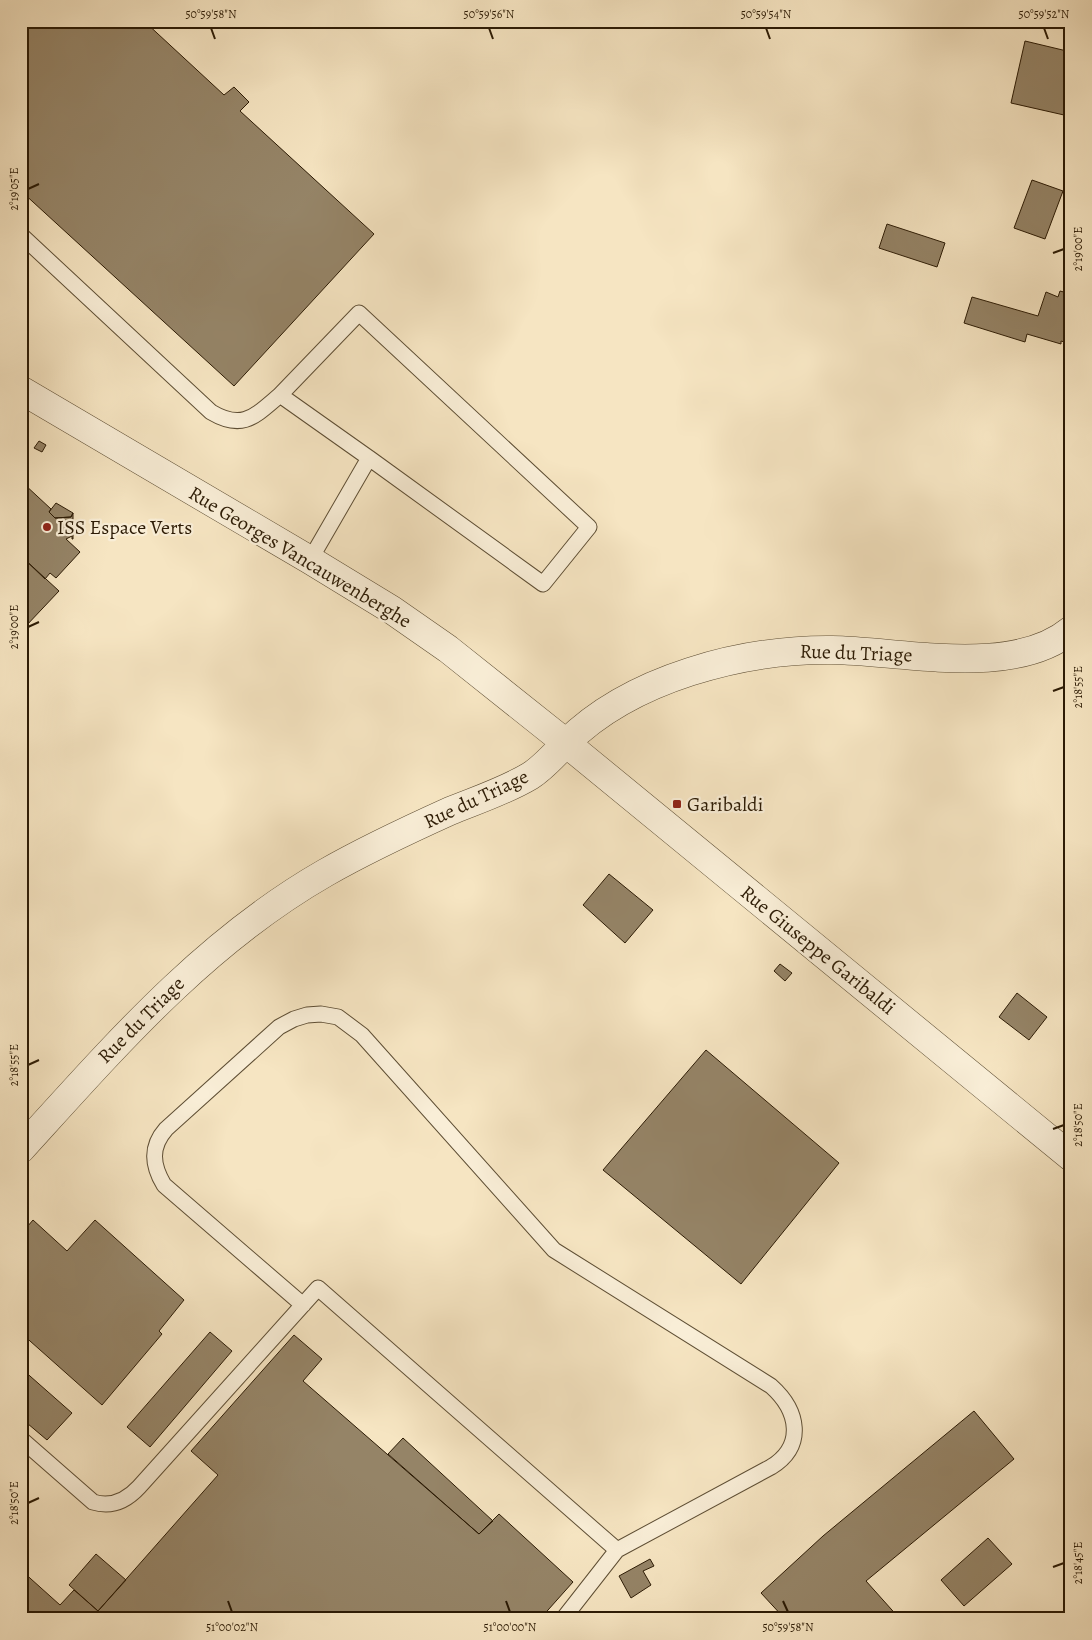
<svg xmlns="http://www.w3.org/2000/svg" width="1092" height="1640" font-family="Alegreya,serif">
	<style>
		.building { fill: #958467; stroke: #2c1b05 }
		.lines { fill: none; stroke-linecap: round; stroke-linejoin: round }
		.service-casing { stroke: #5e4e34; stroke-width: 17 }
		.minor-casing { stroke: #5e4e34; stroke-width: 29 }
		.tertiary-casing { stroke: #5e4e34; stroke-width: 29 }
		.service { stroke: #f9eed7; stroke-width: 15 }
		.minor { stroke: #f9eed7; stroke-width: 28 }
		.tertiary { stroke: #f9eed7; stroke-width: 28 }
		.ticks { fill: none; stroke: #2c1b05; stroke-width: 2 }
		.poi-dot { fill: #8f2418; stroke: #f9eed7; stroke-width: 2 }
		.labels { text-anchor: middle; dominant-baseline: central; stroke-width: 4.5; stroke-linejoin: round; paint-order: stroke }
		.poi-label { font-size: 20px; fill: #2c1b05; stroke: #f9eed7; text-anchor: start }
		.street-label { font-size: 20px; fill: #2c1b05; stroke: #f9eed7 }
		.neatline { fill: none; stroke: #2c1b05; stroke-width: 2 }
		.ticks-label { font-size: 12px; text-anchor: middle; fill: #2c1b05 }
	</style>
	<rect width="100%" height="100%" fill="#f6e5c2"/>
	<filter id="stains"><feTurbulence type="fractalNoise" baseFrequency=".004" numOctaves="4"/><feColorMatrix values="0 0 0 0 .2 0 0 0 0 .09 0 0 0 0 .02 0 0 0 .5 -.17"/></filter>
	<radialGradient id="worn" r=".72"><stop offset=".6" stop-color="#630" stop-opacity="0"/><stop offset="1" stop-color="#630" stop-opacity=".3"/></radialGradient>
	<path class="building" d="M21,21H144L224,95L234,87L249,102L240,111L374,234L234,386L21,191Z
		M1025,41L1071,52V87L1064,115L1011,103Z
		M1032,180L1063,191L1045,239L1014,228Z
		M887,224L945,243L937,267L879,248Z
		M1060,291L1071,294V344L1061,341V344L1027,334L1025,342L964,323L972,297L1038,316L1046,292L1058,297Z
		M39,441L46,445L42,452L34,448Z
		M23,483L51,509L49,512L55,518L71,517L73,513V539H72V536L66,539L80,552L56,578L50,573L45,579L21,556Z
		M56,503L73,513L71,517L55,518L49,512Z
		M21,556L59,591L25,627L21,623Z
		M609,874L653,910L625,943L583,905Z
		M780,964L792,973L785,981L774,971Z
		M1017,993L1047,1017L1029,1040L999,1017Z
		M706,1050L839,1163L741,1284L603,1170Z
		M33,1220L67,1251L95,1220L184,1300L159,1331L162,1334L102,1405L21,1333V1234Z
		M210,1332L232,1351L150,1447L127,1427Z
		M294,1335L322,1359L303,1381L479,1534L499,1514L573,1582L540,1619H21V1570L60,1605L74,1590L98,1611L218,1475L191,1451Z
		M22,1369L72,1413L47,1440L21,1418Z
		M974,1411L1014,1459L866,1581L900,1619H785L761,1593L823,1536Z
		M403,1438L493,1521L479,1534L388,1454Z
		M988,1538L1012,1564L964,1606L941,1580Z
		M96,1554L126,1580L98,1611L69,1585Z
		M650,1559L654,1566L643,1571L651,1585L631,1598L619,1576Z"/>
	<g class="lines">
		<defs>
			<path id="service" d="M21,235L211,412C243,431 255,416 280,395
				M310,560L369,458L543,584L589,527L359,313L280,395L369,458
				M21,1439L93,1502C112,1508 127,1500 139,1487L318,1288L617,1550L771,1467C805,1446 799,1411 771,1386L554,1250L362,1035L338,1017L321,1014L307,1015L294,1019L279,1027L166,1129C150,1147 152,1165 164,1185L303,1305
				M563,1619L617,1550"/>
			<path id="minor" d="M566,743C631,678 743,649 832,650C903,651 1013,678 1071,630"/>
			<path id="tertiary" d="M21,390L310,560L392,610L448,649L566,743L1071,1157
				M21,1149C114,1047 203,943 325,873C365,850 408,830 450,811C477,800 505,791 530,776C543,768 555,754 566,743"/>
		</defs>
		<use href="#service" class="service-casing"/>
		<use href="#minor" class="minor-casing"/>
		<use href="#tertiary" class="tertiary-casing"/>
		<use href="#service" class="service"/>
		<use href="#minor" class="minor"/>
		<use href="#tertiary" class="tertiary"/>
	</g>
	<path class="ticks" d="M211,28L215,39M489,28L493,39M766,28L770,39M1044,28L1048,39M28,189L39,184M1053,253L1064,249M28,627L39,622M1053,691L1064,687M28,1065L39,1060M1053,1129L1064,1125M28,1503L39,1498M1053,1567L1064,1563M228,1601L232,1612M506,1601L510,1612M783,1601L788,1612"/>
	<g class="poi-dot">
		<circle cx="47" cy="527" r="5"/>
		<rect x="672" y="799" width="10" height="10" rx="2.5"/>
	</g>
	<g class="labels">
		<g class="poi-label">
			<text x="57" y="527">ISS Espace Verts</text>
			<text x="687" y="804">Garibaldi</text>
		</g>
		<g class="street-label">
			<text transform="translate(300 557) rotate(31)">Rue Georges Vancauwenberghe</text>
			<text transform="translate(856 653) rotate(2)">Rue du Triage</text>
			<text transform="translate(476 799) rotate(-25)">Rue du Triage</text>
			<text transform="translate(818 950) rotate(39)">Rue Giuseppe Garibaldi</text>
			<text transform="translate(141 1020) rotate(-45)">Rue du Triage</text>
		</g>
	</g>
	<rect width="1092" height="1640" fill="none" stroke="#f6e5c2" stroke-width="55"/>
	<rect x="28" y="28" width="1036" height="1584" class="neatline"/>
	<g class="ticks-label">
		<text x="211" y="18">50°59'58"N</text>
		<text x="489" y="18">50°59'56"N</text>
		<text x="766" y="18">50°59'54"N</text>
		<text x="1044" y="18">50°59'52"N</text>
		<text transform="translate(14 189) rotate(-90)" y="4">2°19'05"E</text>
		<text transform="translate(1078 249) rotate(-90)" y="4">2°19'00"E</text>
		<text transform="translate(14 627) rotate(-90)" y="4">2°19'00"E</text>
		<text transform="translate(1078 687) rotate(-90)" y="4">2°18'55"E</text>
		<text transform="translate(14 1065) rotate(-90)" y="4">2°18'55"E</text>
		<text transform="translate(1078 1125) rotate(-90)" y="4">2°18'50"E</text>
		<text transform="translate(14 1503) rotate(-90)" y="4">2°18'50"E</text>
		<text transform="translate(1078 1563) rotate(-90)" y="4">2°18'45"E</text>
		<text x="232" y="1631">51°00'02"N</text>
		<text x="510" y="1631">51°00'00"N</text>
		<text x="788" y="1631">50°59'58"N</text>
	</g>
	<rect width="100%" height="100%" filter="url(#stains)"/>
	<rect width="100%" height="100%" fill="url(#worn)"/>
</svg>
